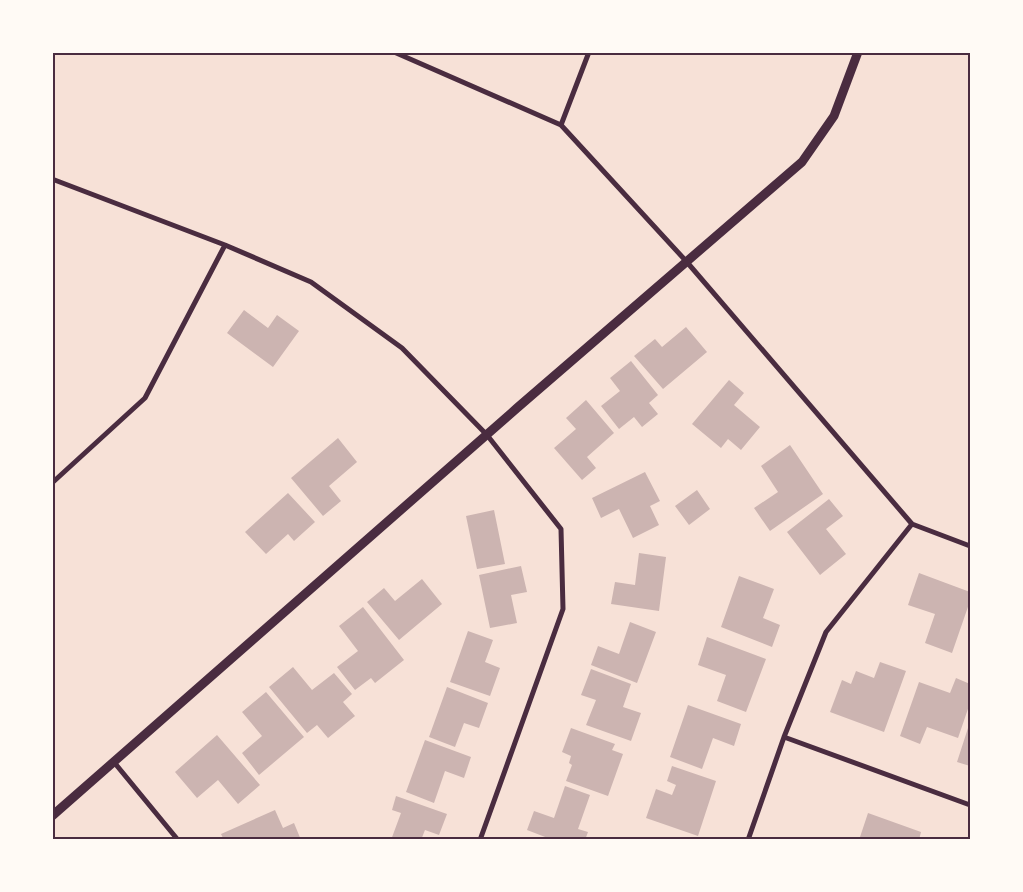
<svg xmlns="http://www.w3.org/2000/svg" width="1023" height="892" font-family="Barlow,sans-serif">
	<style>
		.building { fill: #ccb4b1 }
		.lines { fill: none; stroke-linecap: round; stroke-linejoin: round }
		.minor { stroke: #4a2c40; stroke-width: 5 }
		.tertiary { stroke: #4a2c40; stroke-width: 9 }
		.neatline { fill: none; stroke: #4a2c40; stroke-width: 2 }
	</style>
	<rect width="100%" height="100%" fill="#f7e1d7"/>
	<path class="building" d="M244,310L268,328L277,315L299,331L273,367L227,333Z
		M686,327L707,352L663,389L634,356L655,339L662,347Z
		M631,361L658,395L649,403L658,414L642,427L634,417L619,429L601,406L620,391L610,378Z
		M729,380L744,393L734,405L760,427L741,450L728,439L721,448L692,424Z
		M586,400L614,433L587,457L596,468L582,480L554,448L576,429L566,418Z
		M338,438L357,462L329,486L341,501L323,516L291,478Z
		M790,445L823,494L770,531L754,508L778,492L761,466Z
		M645,472L660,501L650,506L659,525L633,538L619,509L601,518L592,498Z
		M697,490L710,509L689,525L675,506Z
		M288,493L315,522L294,541L288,534L266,554L245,532Z
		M829,499L843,516L826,529L846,554L820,575L787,532Z
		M494,510L505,564L477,569L466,516Z
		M639,553L666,557L659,611L611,604L615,582L635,585Z
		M521,566L527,592L511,595L517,623L490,628L479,575Z
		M919,573L970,592V601L952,653L925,643L935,614L908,605Z
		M739,576L774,589L763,618L780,625L772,647L721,627Z
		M422,579L442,604L399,640L367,602L384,588L395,601Z
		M363,607L404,660L375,683L371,678L355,690L337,667L358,651L339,626Z
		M630,622L656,632L637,683L591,665L598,646L619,654Z
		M468,631L493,640L485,662L500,668L490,696L450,682Z
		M707,637L766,659L746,712L717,701L726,675L698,665Z
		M880,662L906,671L884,732L830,712L842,680L851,684L856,671L874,678Z
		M293,667L312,690L334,673L352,694L343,702L355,716L328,738L317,725L307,733L269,687Z
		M591,669L631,684L623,707L641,713L631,741L586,725L596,700L581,695Z
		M956,678L970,684V703L958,738L927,727L920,744L900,736L919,682L950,693Z
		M447,687L488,703L479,728L464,723L455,747L429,737Z
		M266,692L304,737L259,775L242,753L262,736L242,712Z
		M688,705L741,724L734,746L713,738L702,769L670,757Z
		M571,728L615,744L612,750L623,754L608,796L566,781L572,765L569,763L571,756L562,752Z
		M968,728L970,729V766L957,762Z
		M217,735L260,785L238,804L218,780L197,798L175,772Z
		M425,740L471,757L464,778L445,771L434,803L406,792Z
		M672,766L716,781L698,836L646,818L656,789L672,795L676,785L667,781Z
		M565,786L590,795L578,829L588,832L585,840H553L527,830L534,811L554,818Z
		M396,796L447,814L439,835L425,830L421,840H391L401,813L392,810Z
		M275,810L283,828L294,823L301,840H224L221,834Z
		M868,813L921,832L919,840H859Z"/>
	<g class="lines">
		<path class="minor" d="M394,52L561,125L686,261L912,524L970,546
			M561,125L589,52
			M52,179L225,245L311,282L402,348L487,435L561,529L563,609L480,840
			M52,483L145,398L225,245
			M784,737L970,805
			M113,761L178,840
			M748,840L784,737L826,632L912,524"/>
		<path class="tertiary" d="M52,816L517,408L802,162L834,116L858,52"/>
	</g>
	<rect width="1023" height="892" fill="none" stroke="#fffaf5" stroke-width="108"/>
	<rect x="54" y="54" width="915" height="784" class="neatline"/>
</svg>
